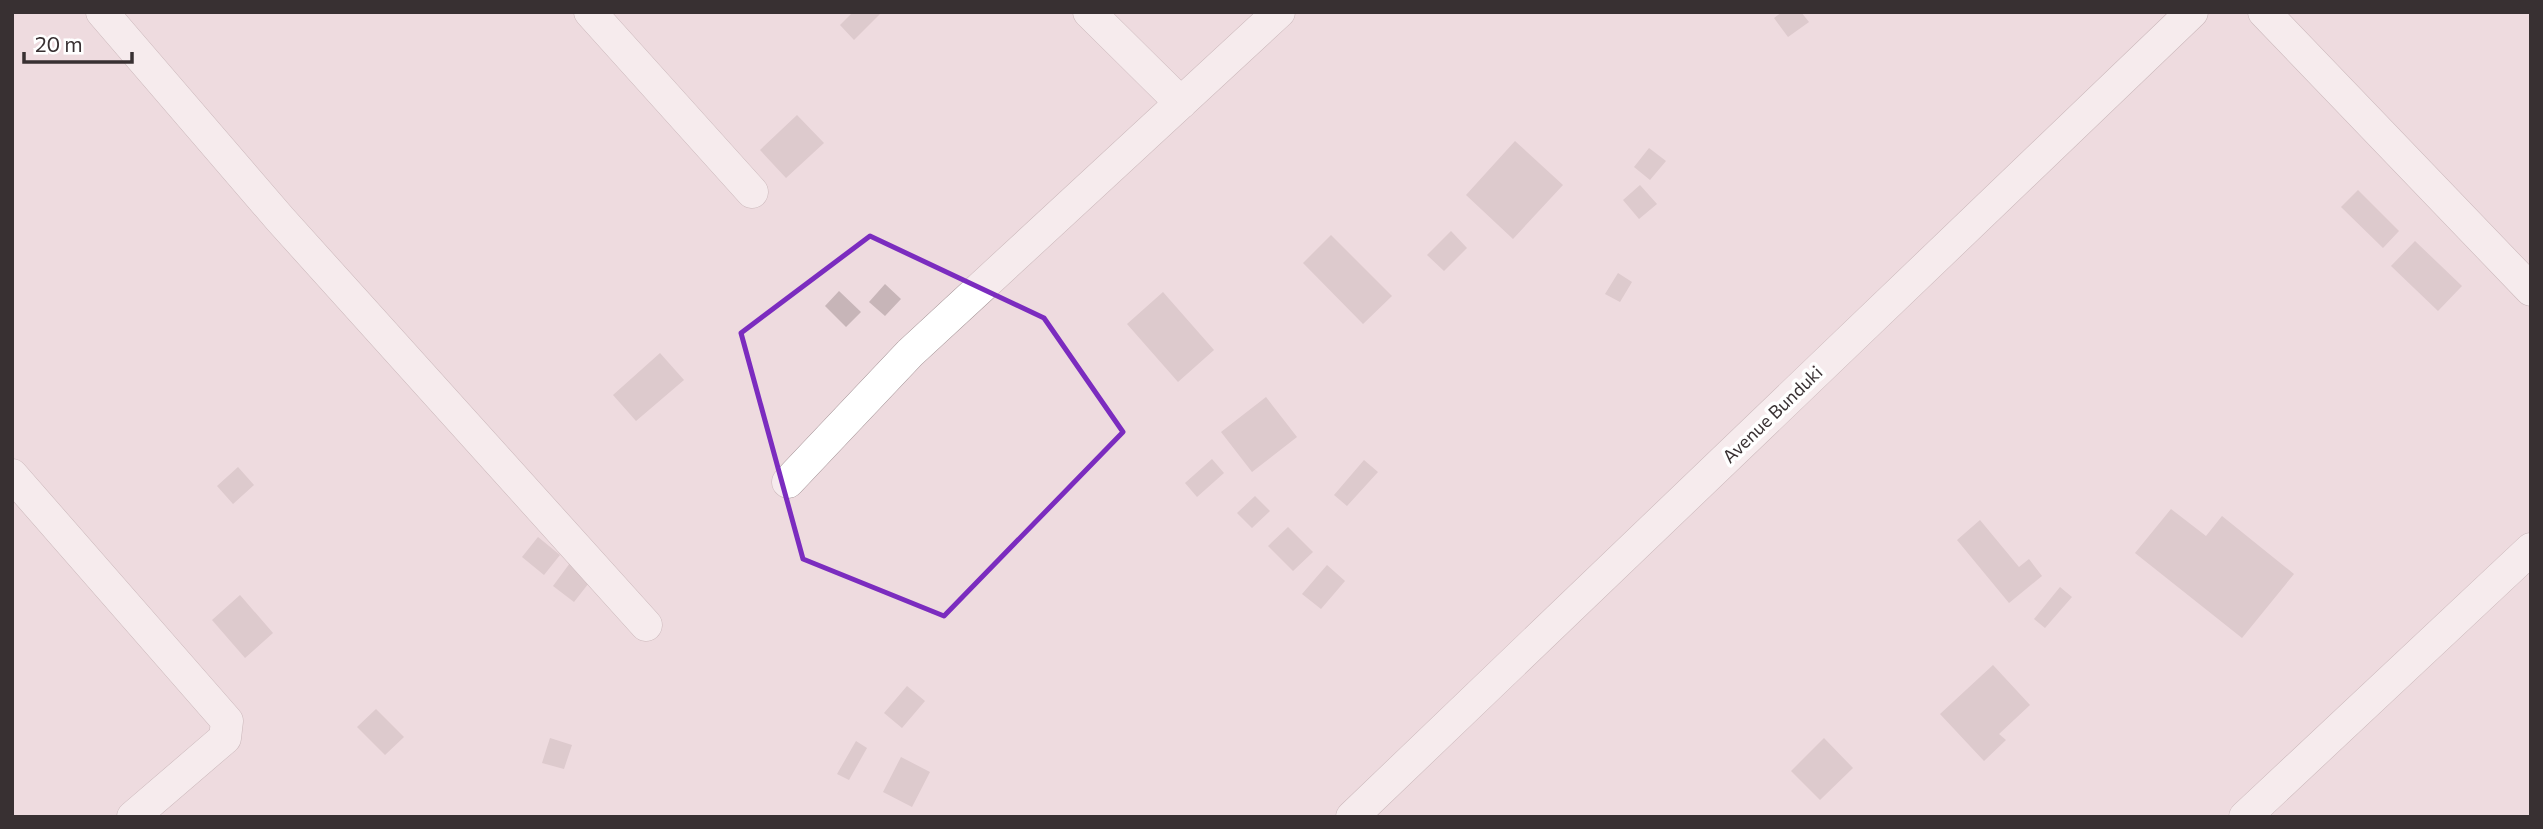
<svg xmlns="http://www.w3.org/2000/svg" width="2543" height="829" font-family="Commissioner,sans-serif">
	<style>
		.building { fill: #c7b5b8 }
		.lines { fill: none; stroke-linecap: round; stroke-linejoin: round }
		.minor-casing { stroke: #9e8d90; stroke-width: 33 }
		.minor { stroke: #fff; stroke-width: 32 }
		.marked { fill: none; stroke: #7b2cbf; stroke-width: 5; stroke-linejoin: round }
		.labels { text-anchor: middle; dominant-baseline: central; stroke-width: 7; stroke-linejoin: round; paint-order: stroke }
		.street-label { font-size: 18px; fill: #383032; stroke: #fff }
	</style>
	<rect width="100%" height="100%" fill="#eedbdf"/>
	<path class="building" d="M853,12H882L854,40L840,25Z
		M1782,12H1801L1809,22L1788,37L1774,18Z
		M797,115L824,143L786,178L760,150Z
		M1515,141L1563,185L1513,239L1466,195Z
		M1649,148L1666,161L1650,180L1634,167Z
		M1640,185L1657,204L1639,219L1623,200Z
		M2358,190L2399,231L2383,248L2341,207Z
		M1451,231L1467,248L1444,271L1427,255Z
		M1331,235L1392,296L1363,324L1303,263Z
		M2415,241L2462,286L2438,311L2391,266Z
		M1618,273L1632,282L1620,302L1605,294Z
		M885,284L901,299L885,316L869,302Z
		M839,291L861,312L846,327L825,306Z
		M1163,292L1214,350L1178,382L1127,324Z
		M660,353L684,380L636,421L613,395Z
		M1266,397L1297,437L1252,472L1221,432Z
		M1212,459L1224,473L1197,497L1185,483Z
		M1364,460L1378,472L1347,506L1334,495Z
		M238,467L254,485L233,504L217,486Z
		M1255,496L1270,511L1252,528L1237,513Z
		M2171,509L2206,536L2222,516L2294,574L2242,638L2135,553Z
		M1980,520L2019,567L2029,559L2042,576L2009,603L1957,540Z
		M1288,527L1313,552L1293,571L1268,546Z
		M538,537L560,555L544,575L522,557Z
		M570,563L592,579L574,602L553,586Z
		M1327,565L1345,581L1321,609L1302,594Z
		M2060,587L2072,597L2045,628L2034,619Z
		M240,595L273,633L245,658L212,620Z
		M1993,665L2030,705L1999,734L2006,740L1984,761L1940,714Z
		M907,686L925,701L902,728L884,713Z
		M376,709L404,737L385,755L357,727Z
		M550,738L572,745L564,769L542,763Z
		M1824,738L1853,768L1820,800L1791,771Z
		M856,741L867,748L849,780L837,774Z
		M901,757L930,772L912,807L883,792Z"/>
	<g class="lines">
		<defs>
			<path id="minor" d="M102,12L280,219L646,625
				M590,12L752,192
				M1089,12L1181,103
				M2264,12L2531,290
				M12,475L227,721L225,738L133,817
				M788,482L910,353L1279,12
				M1352,817L2192,12
				M2245,817L2531,549"/>
		</defs>
		<use href="#minor" class="minor-casing"/>
		<use href="#minor" class="minor"/>
	</g>
	<path d="M0 0H2543V829H0ZM870,236L1044,318L1123,432L944,616L803,559L741,333Z" fill="#eedbdf" fill-opacity=".55" fill-rule="evenodd"/>
	<path class="marked" d="M870,236L1044,318L1123,432L944,616L803,559L741,333Z"/>
	<g class="labels">
		<g class="street-label">
			<text transform="translate(1772 414) rotate(-44)">Avenue Bunduki</text>
		</g>
	</g>
	<rect width="2543" height="829" fill="none" stroke="#383032" stroke-width="28"/>
	<path d="M24 52v10h108v-10" fill="none" stroke="#383032" stroke-width="3.5"/>
	<text x="35" y="52" font-size="21" fill="#383032" stroke="#ffffff" stroke-width="5" paint-order="stroke">20 m</text>
</svg>
